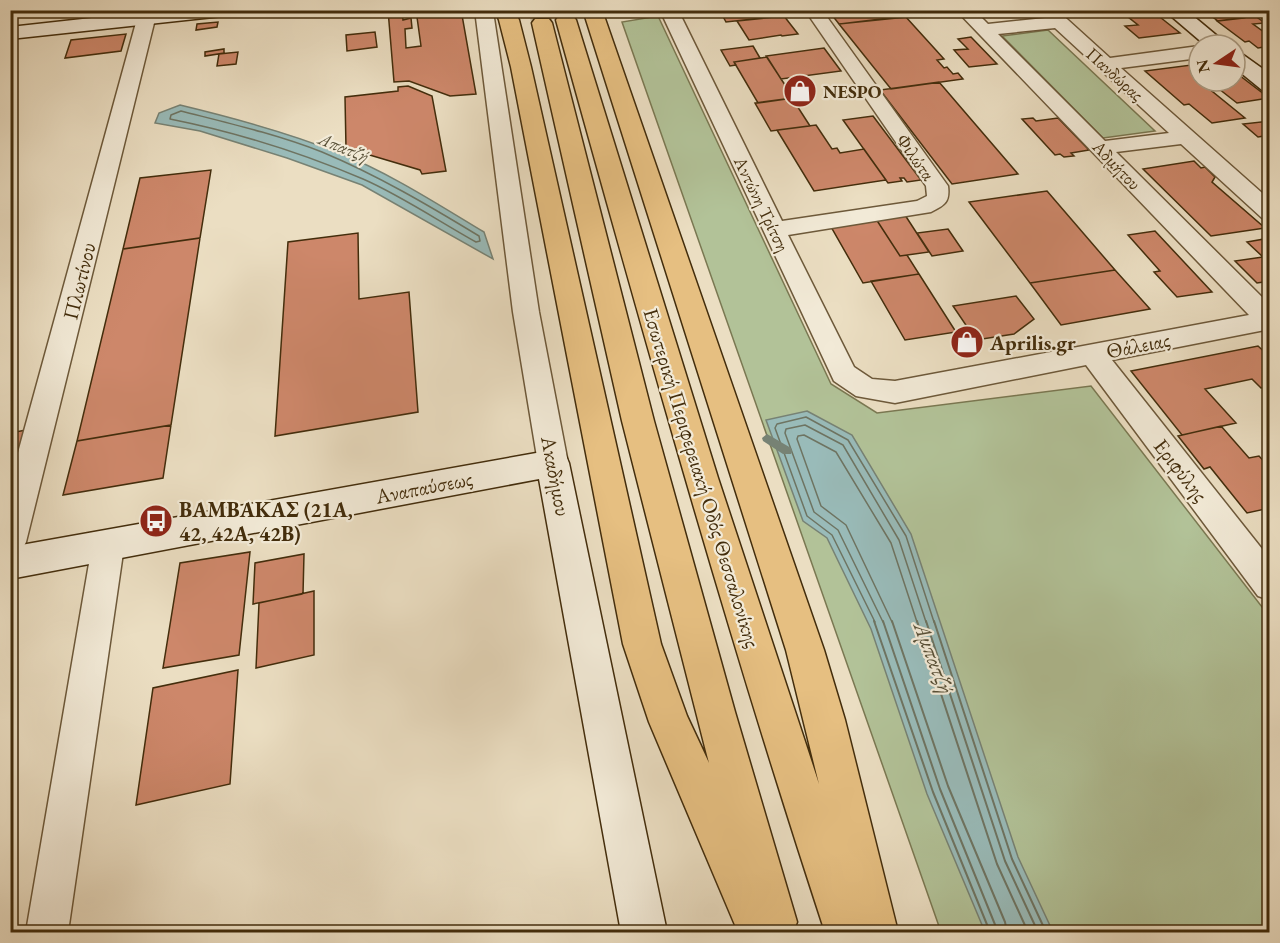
<svg xmlns="http://www.w3.org/2000/svg" width="1280" height="943" font-family="'EB Garamond',serif">
	<style>
		.green { fill: #b2c298; stroke: #7a7852; stroke-width: 1.5 }
		.water { fill: #99bbb9; stroke: #778274; stroke-width: 1.5 }
		.lines { fill: none; stroke-linecap: round; stroke-linejoin: round }
		.shore-far1 { stroke: #6e7462; stroke-width: 1.5 }
		.shore { stroke: #6e7462; stroke-width: 2 }
		.stream { fill: #778274; fill-rule: evenodd }
		.building { fill: #cd876a; stroke: #432d0c; stroke-width: 1.5 }
		.highway-tunnel { stroke: #c9bb9e; stroke-width: 21; stroke-dasharray: 21 10; stroke-linecap: butt }
		.street-casing { stroke: #6d593a; stroke-width: 3 }
		.secondary-casing { stroke: #432d0c; stroke-width: 3 }
		.highway-casing { stroke: #432d0c; stroke-width: 3 }
		.street { fill: #f2ead7; fill-rule: evenodd }
		.secondary { fill: #f2ead7; fill-rule: evenodd }
		.highway { fill: #e6bf81; fill-rule: evenodd }
		.labels { text-anchor: middle; dominant-baseline: central; stroke-width: 4.5; stroke-linejoin: round; paint-order: stroke }
		.far-street-label { font-size: 18px; fill: #432d0c; stroke: #f2ead7 }
		.far-poi-label { font-size: 18px; font-weight: bold; fill: #432d0c; stroke: #f2ead7; text-anchor: start }
		.far-water-label { font-size: 18px; font-style: italic; fill: #585037; stroke: #f2ead7 }
		.street-label { font-size: 21px; fill: #432d0c; stroke: #f2ead7 }
		.poi-label { font-size: 21px; font-weight: bold; fill: #432d0c; stroke: #f2ead7; text-anchor: start }
		.water-label { font-size: 22px; font-style: italic; fill: #585037; stroke: #f2ead7 }
	</style>
	<rect width="100%" height="100%" fill="#ebdec2"/>
	<filter id="stains"><feTurbulence type="fractalNoise" baseFrequency=".00333" numOctaves="4"/><feColorMatrix values="0 0 0 0 .2 0 0 0 0 .09 0 0 0 0 .02 0 0 0 .5 -.17"/></filter>
	<radialGradient id="worn" r=".72"><stop offset=".6" stop-color="#630" stop-opacity="0"/><stop offset="1" stop-color="#630" stop-opacity=".3"/></radialGradient>
	<path class="green" d="M658,16L831,384L877,413L1091,386L1269,616V932H941L622,22Z
		M1048,30L1155,131L1103,138L1002,36Z"/>
	<path class="water" d="M180,105C234,118 287,132 339,153C388,172 439,205 484,232L493,259L362,185L287,158L200,131L155,123L159,113Z
		M807,411L852,435L911,534L1018,857L1053,932H985L927,794L871,629L827,538L803,521L766,420Z"/>
	<g class="lines">
		<path class="shore-far1" d="M181,111C228,123 276,134 322,152C377,175 428,205 479,236L480,241L476,242C440,222 400,195 363,179C302,153 235,132 170,119L171,115Z
			M875,622L832,535L807,516L775,428L777,424L806,417L848,440L906,536L934,622
			M883,622L838,530L814,512L785,433L786,429L805,425L843,445L899,540L926,622
			M892,622L846,525L821,506L797,439L798,436L804,435L836,452L891,543L917,622"/>
		<path class="shore" d="M874,621L933,792L990,932
			M883,621L940,789L998,932
			M892,621L948,786L1005,922L1007,932
			M917,621L997,864L1028,932
			M926,621L1005,861L1038,932
			M934,621L1012,859L1046,932"/>
		<path class="stream" d="M767,434L791,448L792,451L791,454H783L763,441L762,438Z"/>
	</g>
	<path class="building" d="M388,10H402L403,20L411,18L412,28L405,29L406,48L421,46L416,10H454L455,16L462,15L476,94L450,96L409,81L394,82Z
		M785,10L788,15L726,22L720,11Z
		M828,10H922L927,15L839,24Z
		M986,10H1033L1035,12L992,17Z
		M1151,10L1180,33L1139,38L1125,26L1138,25L1123,13Z
		M1203,10H1233L1244,18L1218,21Z
		M784,16L798,34L782,36L781,35L749,40L737,21Z
		M905,16L944,59L937,60L944,68L947,67L953,74L958,73L963,79L891,89L839,24Z
		M1255,16L1265,23L1253,24L1264,32H1270V46L1258,48L1249,41L1245,42L1217,21Z
		M218,22L217,27L196,30L197,24Z
		M375,32L377,47L347,51L346,35Z
		M126,34L121,51L65,58L71,40Z
		M971,37L997,64L969,67L954,50L968,49L958,39Z
		M753,46L760,58L734,62L736,65L730,66L721,50Z
		M824,48L841,71L781,79L766,56Z
		M224,49V53L205,56V52Z
		M238,52L236,64L217,66L219,54Z
		M767,57L781,79L794,98L758,103L734,62Z
		M1199,64V81H1235V72L1269,98L1237,103L1210,82L1202,83L1245,118L1212,123L1189,104L1184,105L1145,71Z
		M939,82L1018,174L952,184L880,90Z
		M408,86L432,96L446,171L422,174L420,170L346,148L345,97L398,91V87Z
		M792,98L810,126L771,131L755,103Z
		M873,116L921,180L907,182L904,178H900L902,181L888,183L843,120Z
		M1033,118L1036,121L1058,118L1089,150L1071,153L1074,156L1064,157L1060,154L1055,155L1022,119Z
		M1270,121V135L1258,137L1243,124Z
		M816,125L832,149L837,148L840,153L864,149L886,180L814,191L777,130Z
		M1194,161L1201,168L1205,167L1215,177L1212,182L1265,228L1211,236L1143,169Z
		M211,170L200,238L123,249L140,178Z
		M1047,191L1115,270L1030,283L969,202Z
		M905,215L929,252L900,256L876,219Z
		M876,219L900,256L907,255L919,274L863,283L830,225Z
		M948,229L963,251L932,256L917,233Z
		M1155,231L1212,292L1177,297L1154,272L1160,271L1128,235Z
		M358,233L359,299L409,292L418,412L275,436L288,242Z
		M200,238L171,425L77,441L123,249Z
		M1270,238V281L1257,283L1235,261L1263,257L1247,242Z
		M1115,270L1150,309L1061,325L1030,283Z
		M919,274L956,332L905,340L871,281Z
		M1016,296L1034,319L1014,334L976,340L953,306Z
		M1258,346L1270,357V387L1261,388L1252,379L1205,389L1236,423L1182,435L1131,371Z
		M171,425L163,478L63,495L77,441Z
		M1221,426L1249,458L1259,456L1270,468V508L1247,513L1210,467L1204,469L1178,436Z
		M26,430L10,492V433Z
		M250,552L239,655L163,668L180,563Z
		M304,554L303,594L253,604L255,563Z
		M314,591V655L256,668L259,603Z
		M238,670L230,784L136,805L153,688Z"/>
	<g class="lines">
		<path class="highway-tunnel" d="M539,10L542,23
			M563,10L566,20"/>
		<defs>
			<path id="street" d="M660,10H678L782,221L917,201L927,196L926,186L805,10H822L948,186C950,202 945,205 931,212L788,235L854,367L872,379L895,381L1249,315L956,10H974L988,24L1045,18L1038,10H1057L1110,58L1199,46V58L1121,68L1270,200V220L1262,218L1181,144L1116,152L1270,305V329L1112,360L1270,559V600L1258,596L1086,365L895,403L856,396L834,381ZM1055,28L1169,133L1105,141L998,34Z
				M485,13L491,14L494,18L539,312L568,463L564,472L553,475L542,472L538,463L513,312L476,18L479,14Z
				M146,14L152,15L155,19L26,542L21,552L10,556V482L137,19L140,15Z
				M108,532L119,536L124,546L68,932H26L92,546L97,536Z"/>
			<path id="secondary" d="M164,10H232L230,14L223,16L10,39V27Z
				M1164,10H1186L1228,45H1205Z
				M1235,52L1242,54L1270,74V91L1262,90L1235,68Z
				M553,450L565,454L569,463L667,932H621L539,479L10,579V547Z"/>
			<path id="highway" d="M495,10H514L519,20L531,67L661,644L687,716L709,763L622,421L532,23L535,19H549L552,23L654,421L735,712L797,922L793,932H738L649,722L623,644L511,67L499,20Z
				M583,10H602L824,650L845,720L898,932H825C726,631 641,326 556,20L559,16H573L576,20L718,478L819,784L786,650Z"/>
		</defs>
		<use href="#street" class="street-casing"/>
		<use href="#secondary" class="secondary-casing"/>
		<use href="#highway" class="highway-casing"/>
		<use href="#street" class="street"/>
		<use href="#secondary" class="secondary"/>
		<use href="#highway" class="highway"/>
	</g>
	<defs>
		<symbol id="shop-disc" viewBox="-11 -11 22 22"><circle r="9.5" fill="#8f2418" stroke="#f2ead7"/><path d="M-5-2.5h2.3a2.7 3.5 0 0 1 5.4 0H5L5.5 6h-11ZM-1.5-2.5h3a1.5 2.3 0 0 0-3 0Z" fill="#fff"/></symbol>
		<symbol id="bus-disc" viewBox="-11 -11 22 22"><circle r="9.5" fill="#8f2418" stroke="#f2ead7"/><path d="M-5-6H5V4H4V6H2V4H-2V6H-4V4H-5ZM-3.5-4V0h7V-4ZM-3.5 1.2v1.5H-2V1.2ZM2 1.2v1.5H3.5V1.2Z" fill="#fff"/></symbol>
	</defs>
	<g fill-rule="evenodd">
		<use href="#shop-disc" x="781" y="72" width="38" height="38"/>
		<use href="#shop-disc" x="948" y="323" width="38" height="38"/>
		<use href="#bus-disc" x="137" y="502" width="38" height="38"/>
	</g>
	<g class="labels">
		<g class="far-street-label">
			<text transform="translate(1115 74) rotate(42)">Πανδώρας</text>
			<text transform="translate(916 157) rotate(55)">Φιλώτα</text>
			<text transform="translate(1117 165) rotate(46)">Αδμήτου</text>
			<text transform="translate(762 204) rotate(64)">Αντώνη Τρίτση</text>
		</g>
		<g class="far-poi-label">
			<text x="823" y="91">NESPO</text>
		</g>
		<g class="far-water-label">
			<text transform="translate(344 147) rotate(22)">Απατζή</text>
		</g>
		<g class="street-label">
			<text transform="translate(79 281) rotate(-76)">Πλωτίνου</text>
			<text transform="translate(1138 345) rotate(-11)">Θάλειας</text>
			<text transform="translate(1181 470) rotate(52)">Εριφύλης</text>
			<text transform="translate(556 476) rotate(79)">Ακαδήμου</text>
			<text transform="translate(702 478) rotate(73)">Εσωτερική Περιφερειακή Οδός Θεσσαλονίκης</text>
			<text transform="translate(424 487) rotate(-11)">Αναπαύσεως</text>
		</g>
		<g class="poi-label">
			<text x="990" y="342">Aprilis.gr</text>
			<text x="179" y="509">ΒΑΜΒΑΚΑΣ (21Α,<tspan x="179" dy="24">42, 42Α, 42Β)</tspan></text>
		</g>
		<g class="water-label">
			<text transform="translate(934 658) rotate(69)">Αμπατζή</text>
		</g>
	</g>
	<rect width="1280" height="943" fill="none" stroke="#ebdec2" stroke-width="36"/>
	<rect x="12" y="12" width="1256" height="919" fill="none" stroke="#432d0c" stroke-width="3"/>
	<rect x="18" y="18" width="1244" height="907" fill="none" stroke="#432d0c" stroke-width="1.5"/>
	<g transform="translate(1217 63) rotate(257)"><circle r="28" fill="#f2ead7" stroke="#ac9e86" stroke-width="1.5"/>
	<path d="M0-4.5L10 22L0 15L-10 22Z" fill="#8f2418"/>
	<text y="-9" font-size="16" font-weight="bold" text-anchor="middle" fill="#432d0c">N</text>
	</g>
	<rect width="100%" height="100%" filter="url(#stains)"/>
	<rect width="100%" height="100%" fill="url(#worn)"/>
</svg>
